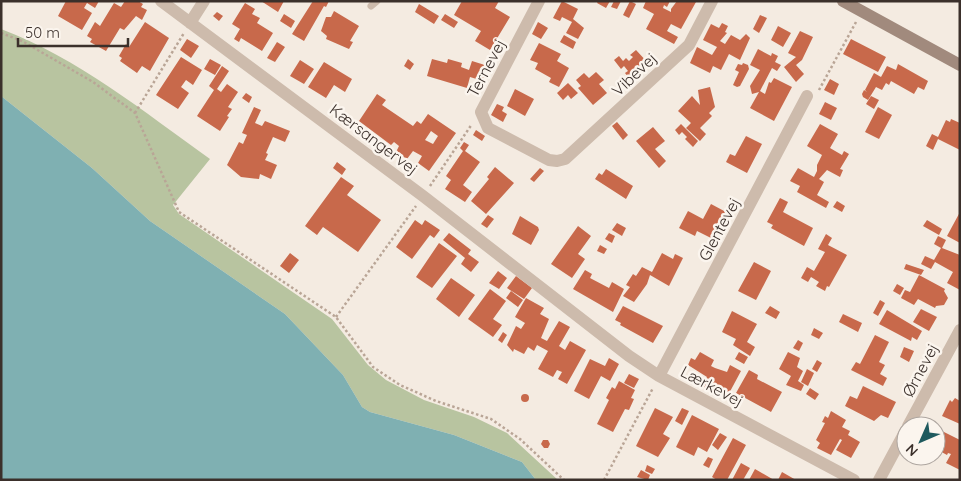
<svg xmlns="http://www.w3.org/2000/svg" width="961" height="481" font-family="Quicksand,sans-serif">
	<style>
		.green { fill: #b8c4a0 }
		.water { fill: #7fb0b2 }
		.building { fill: #c8694b; fill-rule: evenodd }
		.lines { fill: none; stroke-linecap: round; stroke-linejoin: round }
		.path { stroke: #b9a596; stroke-width: 2.5; stroke-dasharray: 2.5 2.5; stroke-linecap: butt }
		.lane { stroke: #cdbbac; stroke-width: 7 }
		.street { stroke: #cdbbac; stroke-width: 12 }
		.secondary { stroke: #a18a7d; stroke-width: 12 }
		.labels { text-anchor: middle; dominant-baseline: central; stroke-width: 5; stroke-linejoin: round; paint-order: stroke }
		.street-label { font-size: 16px; fill: #3b302b; stroke: #fbf5ee }
	</style>
	<rect width="100%" height="100%" fill="#f4ebe1"/>
	<path class="green" d="M1,29C78,58 144,112 210,159L173,205L179,214L332,319L368,365L386,380L424,400L474,417L507,433L558,480H536L522,462L454,435L370,412L362,407L343,375L285,314L150,221L92,168L1,96Z"/>
	<path class="water" d="M1,96L92,168L150,221L285,314L343,375L362,407L370,412L454,435L522,462L536,480H1Z"/>
	<path class="building" d="M66,1H99L95,8L87,3L84,8L92,13L82,30L58,16Z
		M125,1H138L143,4L141,7L147,10L142,20L136,16L124,30L120,28L106,51L90,42L92,39L87,36L95,22L100,26L114,3L121,7Z
		M261,1H284L278,12Z
		M313,1H329L326,7L324,6L304,41L292,34Z
		M462,1H499L495,8L510,17L490,50L475,41L481,31L454,15Z
		M562,1L578,9L573,19L584,28L578,39L566,33L572,22L562,17L560,21L553,18Z
		M598,1H610L606,8L597,3Z
		M614,1H621L617,9L611,7Z
		M630,1L636,4L629,18L623,15Z
		M646,1H670L667,7L664,5L663,8L671,12V9L677,1L696,2L681,29L671,24L667,31L678,37L674,44L646,29L654,14L643,8Z
		M245,3L255,9L252,14L260,18L257,23L273,33L262,51L241,38L239,42L234,39L240,29L232,24Z
		M419,4L439,16L434,24L415,12Z
		M334,11L359,26L350,41L353,42L349,49L326,39L327,36L321,31L326,17H331Z
		M217,12L223,16L219,21L213,16Z
		M284,14L295,21L291,28L280,21Z
		M445,14L458,22L454,28L441,20Z
		M760,15L767,18L759,33L753,29Z
		M145,22L169,38L150,71L142,66L137,73L120,61L122,58L119,56L126,44L129,47Z
		M538,22L548,28L541,39L532,34Z
		M722,23L728,26L725,32L727,33L720,41L725,44L731,35L740,40L746,34L750,38L740,60L729,54L721,70L713,66L710,73L690,63L697,47L712,55L717,47L703,40L711,24L719,28Z
		M778,26L791,33L783,47L771,40Z
		M800,31L813,37L802,60L796,65L804,74L796,82L784,67L796,57L788,53Z
		M564,35L576,42L573,49L560,42Z
		M187,39L199,46L191,58L180,50Z
		M851,39L886,57L878,72L843,54Z
		M277,42L285,47L275,62L267,58Z
		M539,43L561,54L557,61L569,68L559,87L549,82L551,78L535,69L538,63L530,60Z
		M758,49L771,56L772,53L778,56L775,62L781,65L777,71L772,68L760,91L765,94L769,82L771,83L774,78L792,87L774,121L750,108L759,92L752,94L750,86L760,70L750,65Z
		M636,50L649,64L632,82L625,73L628,71L624,66L621,69L614,60L619,56L623,61L626,58L629,61L633,57L630,55Z
		M181,57L202,70L193,85L186,80L181,87L189,93L178,109L156,95Z
		M210,59L221,65L215,75L204,69Z
		M408,59L414,64L410,70L404,66Z
		M432,59L447,63L448,59L462,63L461,67L469,70L472,61L488,66L483,81L470,77L467,88L427,76Z
		M300,60L314,69L304,84L290,76Z
		M324,62L352,79L345,92L334,85L326,98L308,87Z
		M743,63L748,65L749,69L740,86L737,87L733,85L739,72L735,70L738,64L742,65Z
		M898,64L928,81L924,90L918,87L914,94L891,81L889,85L886,83L882,90L876,87L868,100L863,97L862,94L864,90L867,92L865,90L874,73L881,77L887,66L896,70Z
		M222,66L229,71L217,89L221,92L227,84L238,92L228,107L232,109L227,116L229,117L220,131L197,116L214,90L209,86Z
		M596,72L604,80L599,84L607,93L593,105L578,88L581,86L576,80L584,73L589,78Z
		M830,79L839,84L834,95L824,90Z
		M568,83L578,93L571,99L568,95L563,100L557,93Z
		M710,87L715,107L709,113L712,116L700,128L706,134L700,141L686,128L691,123L678,111L692,96L700,105L698,90Z
		M515,89L534,99L525,116L507,106Z
		M246,93L252,97L249,103L242,98Z
		M377,94L386,100L382,105L413,126L417,121L421,124L428,114L456,133L429,171L418,163L422,156L413,151L407,159L396,152L399,146L394,142L391,145L359,121ZM431,131L438,136L433,144L425,140Z
		M871,96L879,100L874,109L866,104Z
		M825,102L837,108L831,120L819,114Z
		M497,104L504,107L502,111L507,114L503,122L491,115Z
		M254,107L261,110L255,123L262,126L265,121L290,131L285,142L273,137L266,153L268,154L265,160L277,165L271,179L260,174L259,179L241,177L227,165L239,142L243,144L247,135L242,133Z
		M878,107L892,115L879,139L865,132Z
		M951,119L960,123V150L938,139L933,150L926,146L932,134L938,137L946,120L950,122Z
		M617,122L628,135L623,140L612,126Z
		M681,124L698,141L693,147L685,139L687,137L682,132L679,135L675,130Z
		M820,124L838,134L830,148L842,155L844,151L849,154L840,169L843,170L840,177L827,170L819,179L824,182L817,195L829,202L826,208L797,192L800,186L790,181L798,168L814,177L817,171V165L822,155L807,146Z
		M653,127L665,141L655,149L666,161L659,168L636,141Z
		M476,130L485,136L482,141L473,135Z
		M746,136L762,144L747,173L726,162L730,154L735,156Z
		M464,142L469,145L465,151L480,162L463,185L472,192L465,202L445,189L451,180L446,176L463,151L460,148Z
		M337,162L346,169L342,175L333,168Z
		M495,167L514,183L486,214L471,201L489,179L487,177Z
		M540,168L544,171L534,182L530,179Z
		M606,169L633,186L626,199L595,179L599,173L602,175Z
		M341,177L354,186L347,195L381,220L358,252L323,227L317,235L305,226Z
		M780,198L788,202L783,212L813,228L804,246L771,228L773,225L767,222Z
		M837,201L845,206L842,212L833,207Z
		M711,204L726,212L718,228L721,229L715,240L697,231L695,236L679,228L688,211L703,219Z
		M960,212V243L947,236Z
		M488,215L494,219L487,228L481,224Z
		M520,216L538,227L539,230L531,245L512,234Z
		M415,220L422,225L425,220L440,230L434,238L430,235L412,259L396,247Z
		M927,220L942,229L939,235L923,226Z
		M617,223L626,228L622,236L612,230Z
		M578,226L591,236L578,254L585,259L572,278L551,264Z
		M449,233L471,250L468,254L479,262L471,272L461,264L465,258L443,240Z
		M609,233L615,236L612,243L605,239Z
		M826,234L832,238L828,245L847,255L829,287L827,286L825,291L816,286L819,282L811,277L808,282L801,278L807,267L814,271L825,252L818,249Z
		M938,236L946,240L942,248L960,255V290L947,283L953,272L935,262L931,269L921,264L925,256L934,260L941,248L934,244Z
		M439,243L457,256L432,288L416,277Z
		M600,245L607,249L604,254L597,251Z
		M290,253L299,260L289,273L280,266Z
		M662,253L673,259L675,254L683,258L669,286L650,275L647,284L634,302L623,296L630,287L626,285L633,274L636,276L642,267L652,272Z
		M754,262L771,271L756,300L738,291Z
		M906,264L924,270L921,275L904,269Z
		M585,270L592,274L590,278L609,288L612,282L624,289L613,312L573,289Z
		M498,271L507,278L499,289L489,283Z
		M919,275L945,289L944,291L948,298L944,305L936,306L935,308L918,299L914,305L901,298L905,290L910,292Z
		M516,276L532,288L524,299L507,288Z
		M451,278L475,295L459,317L436,299Z
		M897,284L904,288L900,295L893,291Z
		M490,289L506,301L493,319L502,325L493,337L468,319Z
		M511,291L523,300L518,307L506,298Z
		M526,298L544,308L540,314L549,319L541,338L547,341L559,321L570,327L559,346L565,350L570,341L586,350L567,384L558,379L562,372L557,370L553,377L538,369L548,351L537,345L534,351L528,347L524,354L514,349L513,352L507,345L516,326L521,329L525,323L515,317Z
		M880,300L885,303L878,316L873,313Z
		M623,306L663,326L653,343L620,325L621,323L615,320Z
		M770,306L780,312L776,319L765,313Z
		M921,309L937,317L929,331L913,322Z
		M887,310L922,331L917,340L912,337L911,341L879,324Z
		M732,311L757,324L747,342L755,347L750,356L733,345L736,339L722,332Z
		M843,314L862,323L858,332L839,322Z
		M814,328L823,333L819,339L811,335Z
		M503,332L507,335L502,343L498,340Z
		M875,335L889,342L879,362L885,365L880,374L887,378L883,386L851,370L856,362L860,364Z
		M798,340L803,343L799,351L793,348Z
		M904,347L914,351L909,362L900,357Z
		M700,352L714,360L711,366L715,368L727,372L730,365L741,371L726,399L702,386L707,377L688,365L691,358L695,360Z
		M739,352L748,357L744,364L735,359Z
		M788,352L800,358L797,367L803,371L798,381L804,385L801,391L786,385L791,376L779,369Z
		M609,358L619,364L610,381L601,376L589,399L574,391L590,359L605,366Z
		M817,360L822,363L817,372L812,369Z
		M807,369L814,373L808,386L801,382Z
		M749,370L758,375L757,379L782,392L771,412L736,393Z
		M629,374L639,379L634,388L624,383Z
		M619,381L635,390L631,398L634,399L629,410L625,409L613,432L597,424L609,400L606,398L612,387L615,389Z
		M863,386L896,402L888,418L881,415L874,421L845,406L850,396L857,399Z
		M810,388L819,394L815,400L806,394Z
		M521 398a4 4 0 1 1 8 0a4 4 0 1 1-8 0Z
		M955,398L960,401V424L942,416L950,400L952,402Z
		M655,408L673,417L663,434L670,438L658,457L636,446Z
		M682,408L689,411L682,425L675,421Z
		M831,411L846,420L842,427L850,431L848,435L860,442L851,458L836,450L842,440L840,439L831,455L817,448L820,443L816,440L825,423L822,422L825,416L828,418Z
		M692,415L719,429L707,452L698,447L694,456L676,447Z
		M936,428L960,440V470L946,463L951,454L948,453L947,455L936,449Z
		M720,433L727,437L718,450L712,445Z
		M733,438L746,445L727,480H717L712,477Z
		M543,440H548L550,444L548,448H544L541,444Z
		M708,457L713,459L709,468L703,465Z
		M741,463L750,468L743,480H732Z
		M647,465L655,469L652,474L645,471Z
		M755,469L774,480H749Z
		M641,470L650,475L648,480L637,477Z
		M782,472L796,480H778Z"/>
	<g class="lines">
		<path class="path" d="M1,33L22,41L93,82L135,113L179,212L336,317L373,367L400,385L436,401L491,419L520,439L564,480
			M819,90L856,22
			M135,113L184,33
			M430,186L472,124
			M336,317L416,206
			M604,480L653,388"/>
		<path class="lane" d="M371,6L377,1"/>
		<path class="street" d="M161,1L423,196L629,356L659,376L854,480
			M539,1L481,112L488,128L549,160L557,161L565,159L689,45L712,1
			M190,23L204,1
			M659,376L807,96
			M908,426L960,330
			M879,480L906,430"/>
		<path class="secondary" d="M843,1L960,65"/>
	</g>
	<g class="labels">
		<g class="street-label">
			<text transform="translate(486 68) rotate(-62)">Ternevej</text>
			<text transform="translate(634 74) rotate(-44)">Vibevej</text>
			<text transform="translate(374 139) rotate(37)">Kærsangervej</text>
			<text transform="translate(719 229) rotate(-62)">Glentevej</text>
			<text transform="translate(920 370) rotate(-62)">Ørnevej</text>
			<text transform="translate(712 386) rotate(28)">Lærkevej</text>
		</g>
	</g>
	<rect width="961" height="481" fill="none" stroke="#3b302b" stroke-width="5"/>
	<g transform="translate(921 441) rotate(225)"><circle r="24" fill="#fbf5ee" stroke="#aea6a0"/>
	<path d="M0-4L9 19L0 12L-9 19Z" fill="#1f5a5e"/>
	<text y="-8" font-size="14" font-weight="bold" text-anchor="middle" fill="#3b302b">N</text>
	</g>
	<path d="M18 38v8h110v-8" fill="none" stroke="#3b302b" stroke-width="2.5"/>
	<text x="25" y="38" font-size="15" fill="#3b302b" stroke="#fbf5ee" stroke-width="4" paint-order="stroke">50 m</text>
</svg>
